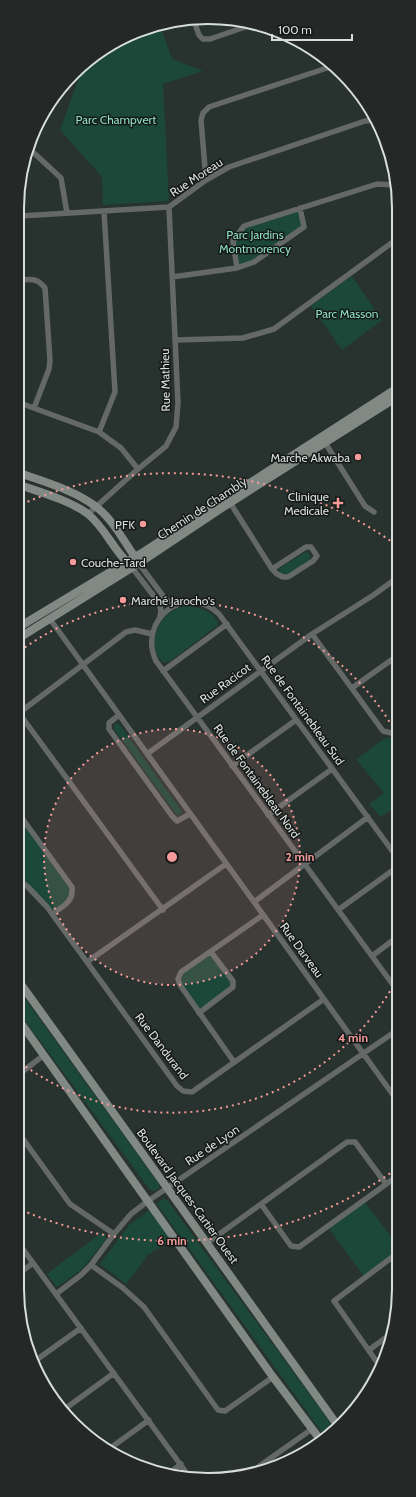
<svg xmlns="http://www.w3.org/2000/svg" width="416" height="1497" font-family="Cabin,sans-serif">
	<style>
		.green { fill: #1c483a }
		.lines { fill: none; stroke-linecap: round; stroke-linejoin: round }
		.street { stroke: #646967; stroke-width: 5.5 }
		.secondary { stroke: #818985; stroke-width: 8 }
		.ring { fill: none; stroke: #f59b9b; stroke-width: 2; stroke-dasharray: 2 4 }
		.poi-dot { fill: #f59b9b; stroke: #141917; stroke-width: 1.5 }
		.labels { text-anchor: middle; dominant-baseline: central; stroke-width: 3; stroke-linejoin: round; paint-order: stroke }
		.park-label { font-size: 12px; fill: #8dddc1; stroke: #141917 }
		.street-label { font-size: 12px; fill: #d8dedb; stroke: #141917 }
		.poi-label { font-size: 12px; fill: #d8dedb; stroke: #141917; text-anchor: end }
		.rim { fill: none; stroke: #d8dedb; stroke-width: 2 }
		.centre { fill: #f59b9b; stroke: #141917; stroke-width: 2 }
		.ring-label { font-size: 12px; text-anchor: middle; font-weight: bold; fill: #f59b9b; stroke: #141917; stroke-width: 3; stroke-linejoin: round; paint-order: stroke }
	</style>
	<rect width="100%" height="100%" fill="#28322e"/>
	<path class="green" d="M160,25L172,59L203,71L163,84L169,201L103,205L102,177L60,130L82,69L102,49Z
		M300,208L304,227L254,262L237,268L233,241L244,226Z
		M352,276L382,320L342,350L311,306Z
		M307,551L311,557L310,560L286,576L282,575L278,569Z
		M187,606C199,607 210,610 217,620L218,625L169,662H163C150,651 154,628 165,617C171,610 179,608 187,606Z
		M116,723L120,725L181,810L182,813L180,815L176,814L114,729V725Z
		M385,738H396V807L381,817L369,804L384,793L356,759Z
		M19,814L72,887L73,895L52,914L18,880Z
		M211,952L233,981V987L199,1013L180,985L181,972Z
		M18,989L159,1184V1188L155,1191L150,1190L18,1011Z
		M164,1198L167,1200L335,1429L326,1438L159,1207L157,1204Z
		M364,1201L396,1243L395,1255L365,1278L328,1227Z
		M151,1209L173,1240L149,1254L126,1284L100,1264L129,1225Z
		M101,1233L105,1235L106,1240L81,1270L57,1287L47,1274Z"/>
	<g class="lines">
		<path class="street" d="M194,21L199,35L203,39H210L254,24
			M28,153H34L61,178L67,213
			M206,180L201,120L203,113L209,107L333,66
			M20,216L169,207L206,180L229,167L365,121L377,120
			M237,268L233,241L244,226L377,184L397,185
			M172,277L237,268L254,262L304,227L300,208
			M20,280C32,279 37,278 45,288L50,360L49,369L34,408
			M176,340L243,338L274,329L397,239
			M20,403L99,432L121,448L138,469
			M99,432L115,392L104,211
			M324,441L365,506L374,512
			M229,501L272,569L277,574L283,577H288L313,561L317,556L311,547H306L272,569
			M88,514L138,469L166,446L176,427L178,403L169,207
			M137,561L166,600L177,605
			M130,565L159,603L161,610L160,617
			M50,619L396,1099
			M312,634L383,731L391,733L396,731
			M163,671L227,624
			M352,688L397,656
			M19,713L163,910
			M19,713L126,632L135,630L152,634
			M119,715L109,723V729L172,816L177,821L190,814
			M147,754L312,634L372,596L397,578
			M232,766L296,720
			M19,814L72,887C74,902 63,906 52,914
			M268,815L332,769
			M18,880L27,886L47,907L177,1086L183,1091L192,1092L324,999
			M254,902L368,817
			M338,910L396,868
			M372,956L396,938
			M87,962L226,864
			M396,989L156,661C137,620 185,582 219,614L396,856
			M199,1013L233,987V981L211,952
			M234,1062L180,985L178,979L181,972L263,915
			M18,1075L44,1055
			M18,1132L70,1204L114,1234
			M261,1204L291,1246L299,1247L396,1177
			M17,1241L191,1479
			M207,1243L347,1142H355L386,1184
			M91,1265L123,1288L144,1307L218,1410L225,1411L273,1377
			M17,1275L33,1263
			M56,1294L81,1275L91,1265L114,1234L131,1214L148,1201L396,1031
			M369,1350L392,1333
			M32,1363L81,1328
			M379,1365L334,1301L395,1255
			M62,1411L114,1373
			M109,1449L149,1420
			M262,1471L258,1467L312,1429
			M170,1473L181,1464"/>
		<path class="secondary" d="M20,473C44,482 74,490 95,506C112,518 123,540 135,557
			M20,485C40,492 71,501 88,514C104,527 112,547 127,562
			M19,627L140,554L397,388
			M19,638L144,560L225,506L397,397
			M18,980L338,1426
			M18,1019L273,1377L322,1442"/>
	</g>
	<circle cx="172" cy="857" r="128" fill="#f59b9b" fill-opacity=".12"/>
	<g class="ring">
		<circle cx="172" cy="857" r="128"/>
		<path d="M396 981A256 256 0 0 1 18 1061M20 651A256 256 0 0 1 396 733"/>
		<path d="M395 1170A384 384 0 0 1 19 1209M22 504A384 384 0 0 1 395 544"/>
	</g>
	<g class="poi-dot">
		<circle cx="358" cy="457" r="4"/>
		<path d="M336 497h4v4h4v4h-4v4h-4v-4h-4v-4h4z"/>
		<circle cx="143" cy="524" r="4"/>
		<circle cx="73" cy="562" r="4"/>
		<circle cx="123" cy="600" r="4"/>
	</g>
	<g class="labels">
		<g class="park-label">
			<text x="116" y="119">Parc Champvert</text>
			<text x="255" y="234">Parc Jardins<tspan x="255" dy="14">Montmorency</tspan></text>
			<text x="347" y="313">Parc Masson</text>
		</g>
		<g class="street-label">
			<text transform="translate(196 177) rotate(-33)">Rue Moreau</text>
			<text transform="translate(165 380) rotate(-91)">Rue Mathieu</text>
			<text transform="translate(202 508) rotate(-33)">Chemin de Chambly</text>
			<text transform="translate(225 683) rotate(-36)">Rue Racicot</text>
			<text transform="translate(303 710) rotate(54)">Rue de Fontainebleau Sud</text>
			<text transform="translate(257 781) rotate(54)">Rue de Fontainebleau Nord</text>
			<text transform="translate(302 950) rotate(54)">Rue Darveau</text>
			<text transform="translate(162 1046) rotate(53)">Rue Dandurand</text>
			<text transform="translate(212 1145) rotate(-34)">Rue de Lyon</text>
			<text transform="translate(188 1196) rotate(54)">Boulevard Jacques-Cartier Ouest</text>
		</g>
		<g class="poi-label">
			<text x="350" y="457">Marche Akwaba</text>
			<text x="329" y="496">Clinique<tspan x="329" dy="14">Medicale</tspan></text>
			<text x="135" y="524">PFK</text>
			<text x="81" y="562" text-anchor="start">Couche-Tard</text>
			<text x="131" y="600" text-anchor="start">Marché Jarocho's</text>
		</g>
	</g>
	<path d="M0 0H416V1497H0ZM208 24H208A184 184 0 0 1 392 208V1289A184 184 0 0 1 208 1473H208A184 184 0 0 1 24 1289V208A184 184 0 0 1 208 24Z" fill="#242927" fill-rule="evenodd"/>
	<path class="rim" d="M208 24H208A184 184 0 0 1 392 208V1289A184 184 0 0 1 208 1473H208A184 184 0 0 1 24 1289V208A184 184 0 0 1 208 24Z"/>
	<circle cx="172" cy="857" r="6" class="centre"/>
	<g class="ring-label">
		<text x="300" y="861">2 min</text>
		<text x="353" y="1042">4 min</text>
		<text x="172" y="1245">6 min</text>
	</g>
	<path d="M272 34v6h80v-6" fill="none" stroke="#d8dedb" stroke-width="2"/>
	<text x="278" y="34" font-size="12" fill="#d8dedb" stroke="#141917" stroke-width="3" paint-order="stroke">100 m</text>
</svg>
